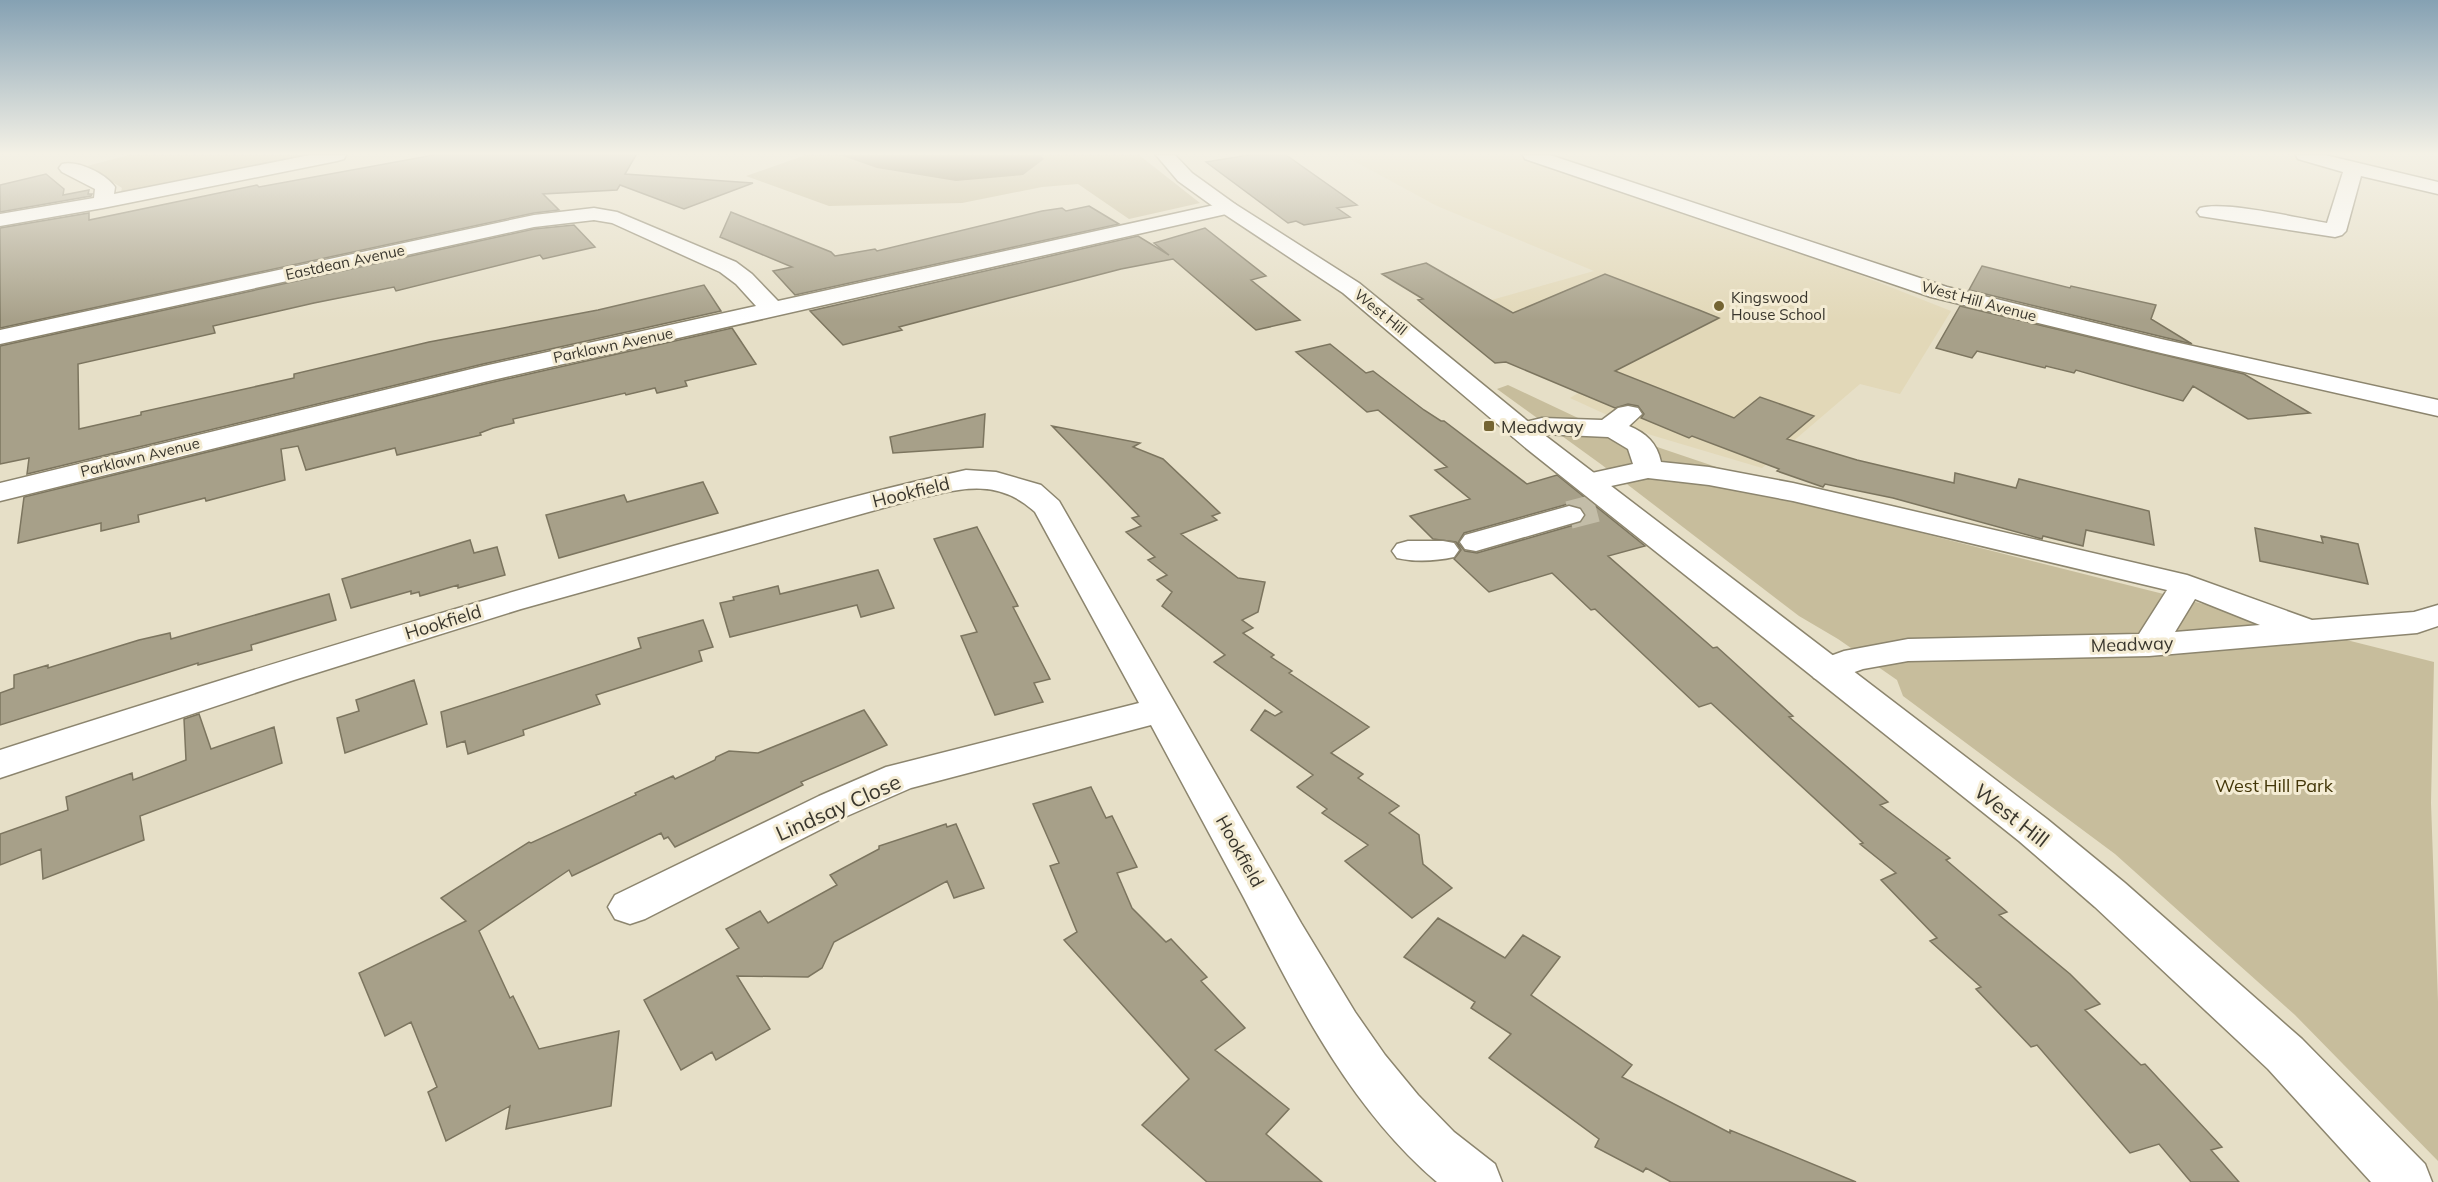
<svg xmlns="http://www.w3.org/2000/svg" width="2438" height="1182" font-family="Mulish,sans-serif">
	<style>
		.built { fill: #e2d8b8 }
		.green { fill: #c7bd9c }
		.water { fill: #908564 }
		.building { fill: #a7a089; stroke: #7c755f; stroke-width: 1.5; fill-rule: evenodd }
		.lines { fill: none; stroke-linecap: round; stroke-linejoin: round }
		.minor-tunnel { stroke: #c3bda8; stroke-width: 28; stroke-dasharray: 28 14; stroke-linecap: butt }
		.minor-casing { stroke: #8c856e; stroke-width: 3 }
		.major-casing { stroke: #8c856e; stroke-width: 3 }
		.minor { fill: #fff; fill-rule: evenodd }
		.major { fill: #fff; fill-rule: evenodd }
		.poi-dot { fill: #746432; stroke: #f4ecd4; stroke-width: 2 }
		.labels { text-anchor: middle; dominant-baseline: central; stroke-width: 6; stroke-linejoin: round; paint-order: stroke }
		.far-street-label { font-size: 15px; fill: #39362d; stroke: #f4ecd4 }
		.far-poi-label { font-size: 15px; fill: #39362d; stroke: #f4ecd4; text-anchor: start }
		.poi-label { font-size: 18px; fill: #39362d; stroke: #f4ecd4; text-anchor: start }
		.street-label { font-size: 18px; fill: #39362d; stroke: #f4ecd4 }
		.park-label { font-size: 18px; fill: #423507; stroke: #f4ecd4 }
		.near-street-label { font-size: 21px; fill: #39362d; stroke: #f4ecd4 }
	</style>
	<rect width="100%" height="100%" fill="#e6dfc7"/>
	<path class="built" d="M1343,155H1520L1799,251L1951,311L1900,394L1860,384L1762,468L1651,435L1570,398L1630,361L1488,301L1594,271L1437,206Z"/>
	<path class="green" d="M129,155H317L120,195L122,188L87,166Z
		M806,155H1139L1200,203L1129,219L1078,184L1042,187L962,203L829,206L746,176Z
		M1508,385L1595,426L1746,477L1782,494L1889,525L2434,662L2431,803L2438,1002V1161L2295,1015L2115,854L1903,696L1897,680L1838,639L1799,616L1602,465L1497,389Z"/>
	<path class="water" d="M840,155H1040L1044,159L1023,175L956,181L877,168Z"/>
	<path class="building" d="M434,155H636L625,174L753,183L684,209L620,185L617,190L543,194L559,210L534,213L0,328V228L89,213V220L257,185L259,187Z
		M1249,155H1286L1357,205L1337,208L1350,217L1304,225L1296,221L1288,223L1206,162Z
		M46,174L64,189L63,195L89,190L88,194H92L91,196L0,212V185Z
		M1089,206L1119,224L795,295L773,271L792,267L720,237L731,212L831,252L835,256L875,249L877,251L1042,211L1062,208L1066,211Z
		M574,225L595,247L543,259L540,255L396,291L394,287L314,303L213,326L215,333L78,364L79,429L141,415V412L294,378V374L429,342L598,310L704,285L721,311L483,364L27,474L29,458L0,464V346L534,229Z
		M1205,228L1266,276L1251,280L1300,320L1256,330L1173,259L1121,269L1009,298L899,327L902,330L843,345L810,311L1138,236L1169,255L1154,243Z
		M1426,263L1513,313L1605,274L1699,310L1719,318L1615,371L1734,418L1760,397L1814,416L1787,439L1857,460L1954,483L1955,473L2016,488L2019,479L2149,511L2154,545L2086,530L2083,546L2043,536L2042,539L1893,498L1825,484L1823,487L1777,471L1779,469L1692,436L1689,438L1641,418L1644,414L1638,406L1628,404L1615,408L1506,362L1495,363L1418,300L1423,299L1382,274Z
		M1982,266L2070,288L2071,286L2156,305L2151,319L2192,344L1969,290Z
		M1960,306L2244,374L2310,413L2248,419L2193,386L2183,401L2076,370L2074,373L2046,366L2045,368L1977,351L1972,358L1936,348Z
		M732,328L756,364L685,381L687,386L657,393L655,388L626,395L625,393L513,419L514,423L493,428L480,433L481,435L397,455L395,448L306,470L298,446L281,449L285,480L206,501L205,498L138,515L139,522L101,531V523L18,543L24,497L485,384Z
		M1330,344L1366,373L1373,371L1424,410L1441,421H1444L1527,484L1557,475L1645,546L1608,556L1713,648L1717,647L1793,716L1789,717L1888,802L1880,805L1950,858L1946,860L2007,912L1999,915L2070,974L2100,1004L2085,1010L2141,1065L2145,1064L2222,1147L2211,1150L2239,1182H2191L2159,1144L2130,1153L2037,1045L2031,1047L1976,989L1981,987L1930,941L1937,938L1881,880L1896,873L1860,844L1863,843L1711,703L1699,707L1595,609L1591,610L1552,573L1489,592L1454,559L1461,550L1456,542L1433,539L1410,516L1470,499L1435,470L1447,467L1378,410L1367,412L1296,352ZM1568,504L1581,507L1586,514L1581,523L1477,553L1465,551L1458,543L1464,533Z
		M985,414L983,447L893,453L890,437Z
		M1052,426L1140,443L1133,447L1163,459L1220,513L1212,516L1217,520L1181,534L1238,578L1265,582L1258,612L1242,620L1253,628L1243,633L1274,655L1271,657L1292,671L1289,673L1369,727L1331,753L1363,774L1358,778L1399,806L1389,813L1419,835L1423,864L1452,888L1412,918L1345,861L1368,845L1322,813L1327,809L1297,787L1313,775L1251,730L1265,710L1275,716L1282,712L1214,662L1225,655L1162,606L1172,592L1157,580L1167,575L1148,560L1155,557L1126,532L1141,526L1132,518L1139,516Z
		M703,482L718,513L559,558L546,515L624,495L627,502Z
		M977,527L1018,606L1013,607L1050,679L1034,683L1043,702L995,715L961,636L977,632L934,539Z
		M2255,528L2323,543L2321,536L2358,544L2368,584L2260,561Z
		M470,540L474,553L497,547L505,575L458,588V585L420,596L419,592L411,594V591L351,608L342,579Z
		M878,570L894,608L861,617L857,605L730,637L720,603L734,600L733,597L778,586L780,594Z
		M329,594L336,620L251,645L252,650L198,665V663L0,725V693L14,688V675L48,665V668L139,640L170,633L171,639Z
		M703,620L713,647L699,651L702,661L596,695L600,704L523,730L524,735L468,754L465,741L447,747L441,712L641,648L638,638Z
		M414,680L427,724L345,753L337,718L359,711L356,700Z
		M864,710L887,745L801,782L803,785L675,847L668,837L664,839L661,833L572,876L569,870L479,931L510,998L513,996L539,1049L619,1031L611,1106L506,1129L510,1106L446,1141L428,1092L437,1087L411,1022L385,1036L359,973L466,921L441,898L529,842L531,843L636,795L635,793L673,776L675,779L715,760L716,757L729,751L758,753Z
		M199,714L211,749L274,727L282,763L140,816L144,840L43,879L41,849L0,865V834L68,810L66,797L132,773L133,780L186,760L184,719Z
		M1091,787L1106,818L1112,816L1137,867L1117,873L1132,908L1166,942L1171,939L1207,977L1201,981L1245,1028L1215,1050L1289,1109L1266,1134L1322,1182H1207L1142,1125L1189,1079L1064,940L1077,932L1050,866L1059,863L1033,804Z
		M946,824L947,827L956,824L984,888L954,898L947,881L834,942L822,968L808,977L737,976L770,1029L716,1060L712,1052L681,1070L644,1000L739,948L726,929L760,911L768,923L837,885L830,875L879,849V846Z
		M1438,918L1505,958L1523,935L1560,957L1531,995L1632,1065L1622,1077L1730,1133V1130L1856,1182H1671L1646,1168L1643,1172L1595,1147L1599,1139L1489,1058L1511,1034L1471,1008L1475,1002L1404,957Z"/>
	<g class="lines">
		<path class="minor-tunnel" d="M1569,515L1600,507"/>
		<defs>
			<path id="minor" d="M310,155H346L344,159L337,161L103,208L0,226V214L94,198L95,189L62,172L59,168L62,164C78,160 106,174 115,187L114,194Z
				M1523,155H1550L1947,287L2161,339L2438,400V416L2161,353L1931,297L1525,159Z
				M2296,155H2325L2438,182V194L2361,176L2346,231L2342,235L2335,237L2200,216L2197,212L2200,208C2226,201 2297,218 2327,223L2343,172L2298,159Z
				M1228,202L1235,204L1238,208L1235,212L484,382L0,501V483L484,366L756,306L736,284L720,272L612,223L594,220L534,227L0,344V330L534,215L594,208L617,212L736,262L752,274L778,301Z
				M1628,406L1638,408L1642,414L1629,426C1646,433 1657,443 1661,462L1709,467L1793,483L2187,575L2312,620L2414,612L2438,605V626L2417,633L2149,656L1908,661L1863,669L1827,682L1814,678L1809,670L1814,662L1844,651L1908,639L2139,634L2167,590L1793,501L1709,485L1648,478L1588,491L1578,488L1573,482L1578,476L1633,464L1628,449L1608,437L1543,434L1523,439L1513,437L1509,431L1513,425L1542,418L1602,420L1618,408ZM2195,599L2260,625L2175,632Z
				M966,470L996,472L1041,485L1059,501L1301,923L1355,1012L1385,1055L1418,1095L1454,1132L1495,1164L1502,1182H1437C1348,1106 1296,999 1244,898C1213,840 1182,783 1151,725L911,788L847,816L645,919L630,924L615,919L608,907L615,895L819,796L886,767L1139,703L1035,512C995,475 955,490 908,501L521,609L294,680L0,778V750C225,678 450,608 677,545C773,519 869,491 966,470Z
				M1569,506L1580,509L1584,515L1580,521L1476,551L1465,549L1460,542L1465,535Z
				M1408,541H1443L1454,543L1459,550L1454,557C1436,561 1415,562 1397,558L1392,551L1397,544Z"/>
			<path id="major" d="M1156,155H1175L1192,173L1235,204L1359,283L1547,437L2047,819L2125,883L2302,1039L2425,1164L2432,1182H2371L2268,1069L2095,907L2019,841L1527,449L1343,293L1221,212L1178,181Z"/>
		</defs>
		<use href="#minor" class="minor-casing"/>
		<use href="#major" class="major-casing"/>
		<use href="#minor" class="minor"/>
		<use href="#major" class="major"/>
	</g>
	<linearGradient id="sky" x2="0" y2="1"><stop stop-color="#85a1b3"/><stop offset="0.48" stop-color="#f4f1e6"/><stop offset="1" stop-color="#f4f1e6" stop-opacity="0"/></linearGradient>
	<rect width="2438" height="320" fill="url(#sky)"/>
	<g class="poi-dot">
		<circle cx="1719" cy="306" r="6"/>
		<rect x="1483" y="420" width="12" height="12" rx="3"/>
	</g>
	<g class="labels">
		<g class="far-street-label">
			<text transform="translate(345 262) rotate(-12)">Eastdean Avenue</text>
			<text transform="translate(1979 301) rotate(15)">West Hill Avenue</text>
			<text transform="translate(1381 312) rotate(39)">West Hill</text>
			<text transform="translate(613 345) rotate(-12)">Parklawn Avenue</text>
			<text transform="translate(140 457) rotate(-14)">Parklawn Avenue</text>
		</g>
		<g class="far-poi-label">
			<text x="1731" y="297">Kingswood<tspan x="1731" dy="17">House School</tspan></text>
		</g>
		<g class="poi-label">
			<text x="1501" y="426">Meadway</text>
		</g>
		<g class="street-label">
			<text transform="translate(911 492) rotate(-14)">Hookfield</text>
			<text transform="translate(443 622) rotate(-17)">Hookfield</text>
			<text transform="translate(2132 644) rotate(-2)">Meadway</text>
			<text transform="translate(1240 851) rotate(61)">Hookfield</text>
		</g>
		<g class="park-label">
			<text x="2274" y="785">West Hill Park</text>
		</g>
		<g class="near-street-label">
			<text transform="translate(838 807) rotate(-24)">Lindsay Close</text>
			<text transform="translate(2012 815) rotate(38)">West Hill</text>
		</g>
	</g>
</svg>
